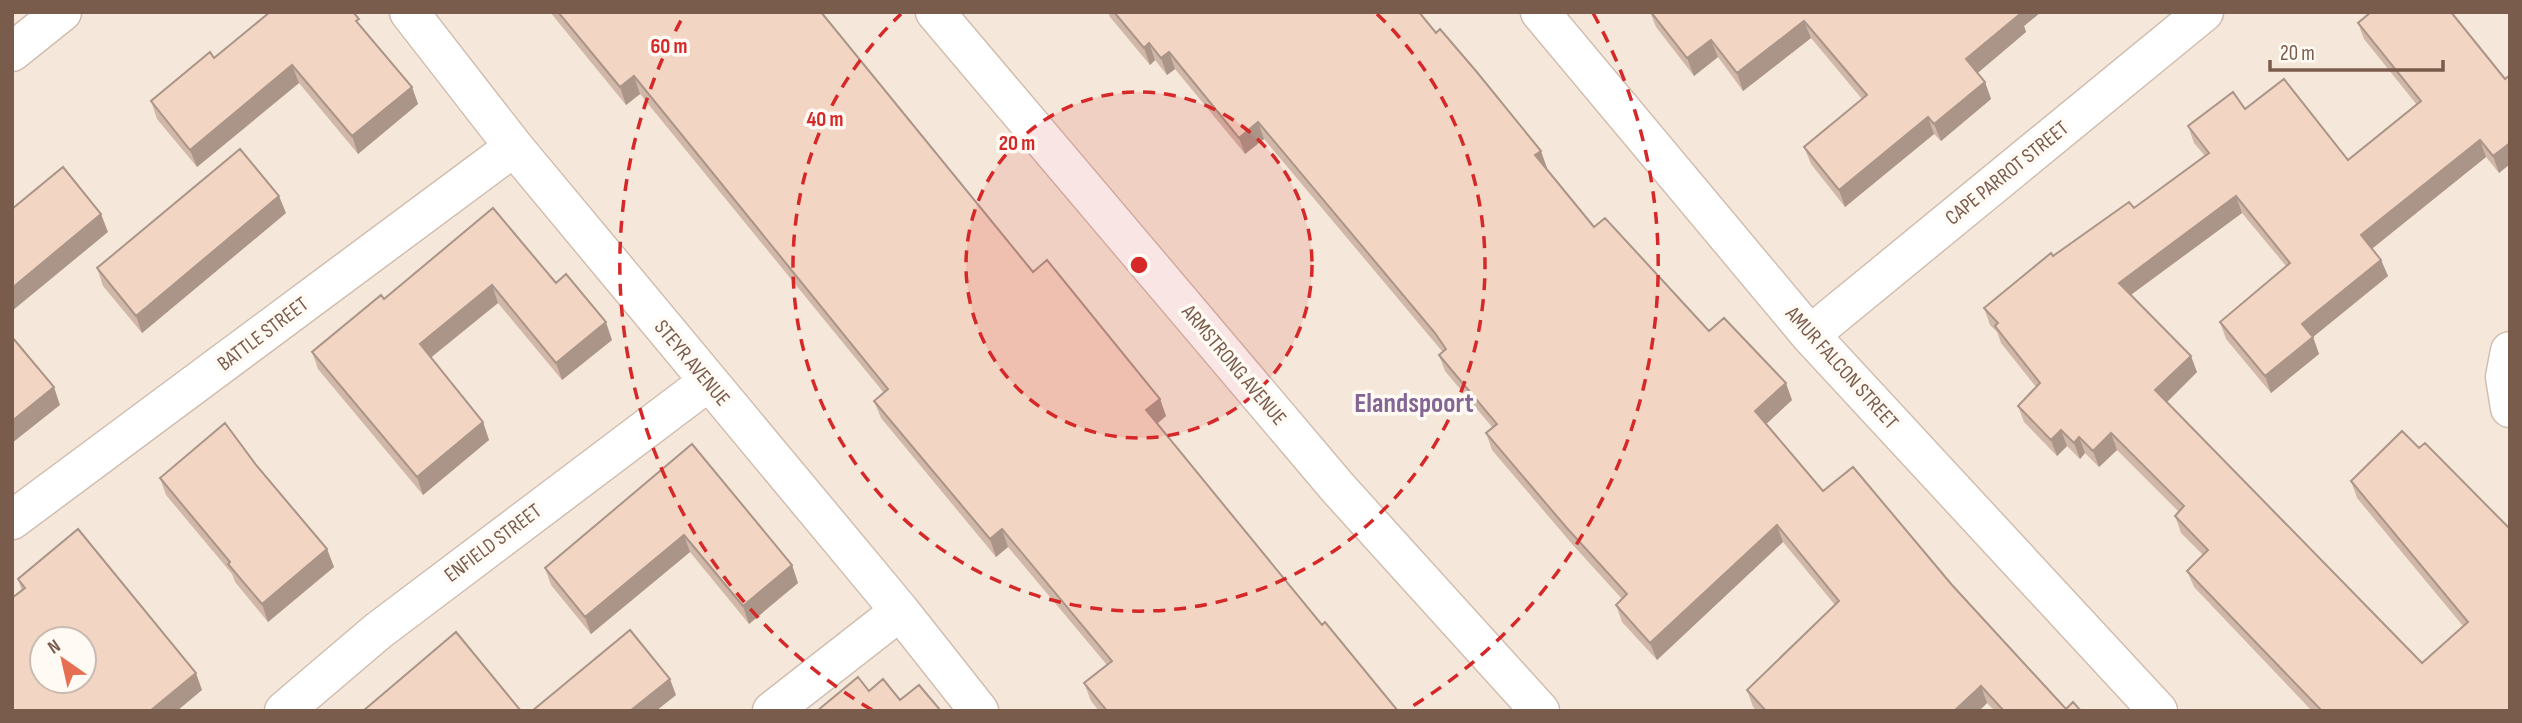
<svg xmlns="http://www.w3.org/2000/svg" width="2522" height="723" font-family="'Sofia Sans Condensed',sans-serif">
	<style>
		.residential { fill: #f5e8da; fill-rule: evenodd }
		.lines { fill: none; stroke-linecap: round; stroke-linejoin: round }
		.minor-casing { stroke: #d1beb0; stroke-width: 41 }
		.minor { stroke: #fff; stroke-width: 38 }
		.wall { fill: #d1b7a8 }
		.shaded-wall { fill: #aa9588 }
		.building { fill: #f3d5c3; stroke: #aa9588; stroke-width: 2; fill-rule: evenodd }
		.ring { fill: none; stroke: #d62828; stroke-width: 3.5; stroke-dasharray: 12 9 }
		.labels { text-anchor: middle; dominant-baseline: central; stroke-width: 7; stroke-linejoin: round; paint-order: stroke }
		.street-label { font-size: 21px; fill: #7a5c4d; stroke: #fffaf3 }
		.district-label { font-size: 28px; font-weight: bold; fill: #846695; stroke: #fffaf3 }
		.centre { fill: #d62828; stroke: #fffaf3; stroke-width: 3.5 }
		.ring-label { font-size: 21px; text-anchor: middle; font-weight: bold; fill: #d62828; stroke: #fffaf3; stroke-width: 7; stroke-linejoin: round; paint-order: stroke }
	</style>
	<rect width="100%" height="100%" fill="#fdf6ec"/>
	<path class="residential" d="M12,12H2510V711H12ZM42,639H84V681H42Z"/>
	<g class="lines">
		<defs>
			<path id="minor" d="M409,12L514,147L900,611L979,711
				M935,12L1338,488L1540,711
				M1540,12L1810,335L2158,711
				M12,52L62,12
				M1810,335L2204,12
				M2510,351L2505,377L2510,408
				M12,520L514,147
				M284,711L378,631L708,382
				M772,711L900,611"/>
		</defs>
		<use href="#minor" class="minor-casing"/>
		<use href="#minor" class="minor"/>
	</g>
	<path class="wall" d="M550,12H821L1033,272L1160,399L1166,416L1157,424L1322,625L1398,711H1099L1091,701L1084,683L1107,665L1008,547L996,557L881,418L874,401L884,393L640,94L626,105Z
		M1108,12H1419L1594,227L1709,331L1792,400L1766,424L1823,491L1952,585L2066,709L2081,711H1995L1987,703L1979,711H1757L1753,707L1747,690L1835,605L1783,542L1657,660L1622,622L1616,605L1622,599L1572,544L1492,450L1486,433L1492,427L1445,371L1439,355L1443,352L1441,350L1264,139L1245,154L1175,69L1167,75L1155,60L1150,65L1110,17Z
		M1650,12H2041L2024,26L2026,32L1977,73L1985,82L1991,99L1941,141L1934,134L1845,207L1811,164L1804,147L1862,99L1811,38L1743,91L1718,57L1694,76L1656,27Z
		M2358,23L2505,79L2510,75V164L2499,173L2486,157L2372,248L2381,260L2388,276L2313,337L2319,354L2271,393L2226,339L2220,322L2286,266L2242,213L2131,295L2197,372L2167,402L2422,663L2463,626L2357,498L2351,481L2402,431L2510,711H2312L2194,587L2187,571L2203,555L2181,533L2175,516L2179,512L2117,450L2099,467L2085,453L2080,459L2067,446L2057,456L2024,422L2018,406L2036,387L2001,343L1997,332L1990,325L1984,308L2053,256L2134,208L2205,156L2194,143L2188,126L2245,109L2348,160L2417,105L2364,39Z
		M361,26L412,87L418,104L358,154L299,83L197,167L157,119L151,101L214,58Z
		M493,208L556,283L612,340L562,380L498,303L431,358L483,422L489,440L423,495L318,369L312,352L384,299Z
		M286,213L142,333L103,286L97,268Z
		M692,444L792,565L798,583L749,624L690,552L591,634L551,585L545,568Z
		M256,465L327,549L334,567L268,622L235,582L232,574L166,495L160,478Z
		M18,579L202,690L22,591Z"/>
	<path class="shaded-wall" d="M2017,12H2041L2024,26L2026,32L1973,77L1966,59Z
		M1804,21L1811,38L1743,91L1737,73Z
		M1711,40L1718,57L1694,76L1687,58Z
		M1149,43L1155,60L1150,65L1144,48Z
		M1169,52L1175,69L1167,75L1161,58Z
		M292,65L299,83L197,167L190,150Z
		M634,76L640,94L626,105L620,87Z
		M1985,82L1991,99L1941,141L1934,124Z
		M412,87L418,104L358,154L352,136Z
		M1928,117L1934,134L1845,207L1839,190Z
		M1258,122L1264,139L1245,154L1239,138Z
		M2480,140L2486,157L2368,252L2361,235Z
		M2510,143V164L2499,173L2493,156Z
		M1541,151L1547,168L1541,172L1535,155Z
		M279,196L286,213L142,333L136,316Z
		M2236,196L2242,213L2125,299L2119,283Z
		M101,214L108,232L12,311V288Z
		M2381,260L2388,276L2313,337L2319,354L2271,393L2265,376L2302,324Z
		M492,285L498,303L426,361L420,344Z
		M606,322L612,340L562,380L556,363Z
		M2191,356L2197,372L2162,407L2155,390Z
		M1786,383L1792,400L1762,428L1755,411Z
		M54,387L60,405L12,443V421Z
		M1160,399L1166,416L1153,427L1146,410Z
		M483,422L489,440L423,495L417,477Z
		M2061,430L2067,446L2057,456L2051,440Z
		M2111,433L2117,450L2099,467L2093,451Z
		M2079,437L2085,453L2080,459L2074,443Z
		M1777,525L1783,542L1657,660L1650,643Z
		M1002,529L1008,547L996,557L990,539Z
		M684,535L690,552L591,634L585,617Z
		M327,549L334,567L268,622L262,604Z
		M792,565L798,583L749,624L743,606Z
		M196,673L202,690L177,711H150Z
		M670,679L676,695L656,711H630Z
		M1981,686L1987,703L1979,711H1954Z"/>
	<path class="building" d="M270,12H353L359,19L356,21L412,87L352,136L292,65L190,150L151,101L210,52L214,58Z
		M558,12H821L1033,272L1047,260L1160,399L1146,410L1322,625L1325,622L1398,711H1107L1084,683L1112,661L1002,529L990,539L874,401L888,389L634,76L620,87Z
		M1114,12H1419L1436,33L1440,29L1476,71L1541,151L1535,155L1594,227L1605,218L1709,331L1724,318L1786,383L1755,411L1823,491L1853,467L1952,585L2066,709L2073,702L2081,711H2004L1981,686L1954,711H1766L1747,690L1839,601L1777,525L1650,643L1616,605L1627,594L1566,527L1486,433L1497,424L1439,355L1446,349L1435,333L1258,122L1239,138L1169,52L1161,58L1149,43L1144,48Z
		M1651,12H2018L2020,14L1966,59L1985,82L1934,124L1928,117L1839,190L1804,147L1867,95L1804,21L1737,73L1711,40L1687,58Z
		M2371,12H2451L2505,79L2510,75V143L2493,156L2480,140L2361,235L2381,260L2302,324L2313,337L2265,376L2220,322L2290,263L2236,196L2119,283L2191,356L2155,390L2422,663L2468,622L2351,481L2402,431L2419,448L2425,443L2510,529V711H2322L2187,571L2208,550L2175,516L2184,506L2111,433L2093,451L2079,437L2074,443L2061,430L2051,440L2018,406L2040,383L1995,326L1998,323L1984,308L2051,253L2053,256L2129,202L2134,208L2209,153L2188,126L2233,92L2245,109L2284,79L2348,160L2421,101L2358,23Z
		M240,149L279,196L136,316L97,268Z
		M63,167L101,214L12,288V209Z
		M493,208L556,283L566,274L606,322L556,363L492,285L420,344L483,422L417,477L312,352L381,295L384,299Z
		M12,337L54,387L12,421Z
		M225,423L256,465L327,549L262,604L228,564L230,562L160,478Z
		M692,444L792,565L743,606L684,535L585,617L545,568Z
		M78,529L196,673L150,711H12V598L25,588L18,579ZM42,639H84V681H42Z
		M630,630L670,679L630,711H532Z
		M456,632L521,711H363Z
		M858,677L869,691L883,679L900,700L919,685L941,711H817Z"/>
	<circle cx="1139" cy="265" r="173" fill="#d62828" fill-opacity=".12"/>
	<g class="ring">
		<circle cx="1139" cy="265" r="173"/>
		<path d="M1377 14A346 346 0 1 1 901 14"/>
		<path d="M872 710A519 519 0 0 1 685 13M1593 13A519 519 0 0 1 1406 710"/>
	</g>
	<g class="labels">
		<g class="street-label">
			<text transform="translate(2007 173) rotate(-39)">CAPE PARROT STREET</text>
			<text transform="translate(263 334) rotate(-37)">BATTLE STREET</text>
			<text transform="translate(692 363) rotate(50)">STEYR AVENUE</text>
			<text transform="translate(1234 365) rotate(50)">ARMSTRONG AVENUE</text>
			<text transform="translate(1842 368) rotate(48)">AMUR FALCON STREET</text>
			<text transform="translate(493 543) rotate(-37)">ENFIELD STREET</text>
		</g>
		<g class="district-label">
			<text x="1414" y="403">Elandspoort</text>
		</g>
	</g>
	<circle cx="1139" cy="265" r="10" class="centre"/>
	<g class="ring-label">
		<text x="669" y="53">60 m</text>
		<text x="825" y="126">40 m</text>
		<text x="1017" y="150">20 m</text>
	</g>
	<rect width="2522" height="723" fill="none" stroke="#7a5c4d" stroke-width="28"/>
	<g transform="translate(63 660) rotate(326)"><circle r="33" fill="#fffaf3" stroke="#cabbb1" stroke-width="2"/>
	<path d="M0-5L12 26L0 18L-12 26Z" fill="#e76f51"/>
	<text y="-10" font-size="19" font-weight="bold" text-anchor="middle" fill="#7a5c4d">N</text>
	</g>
	<path d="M2270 60v10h173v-10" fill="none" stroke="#7a5c4d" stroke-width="3.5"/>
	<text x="2280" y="60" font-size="21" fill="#7a5c4d" stroke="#fffaf3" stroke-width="5" paint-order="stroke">20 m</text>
</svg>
